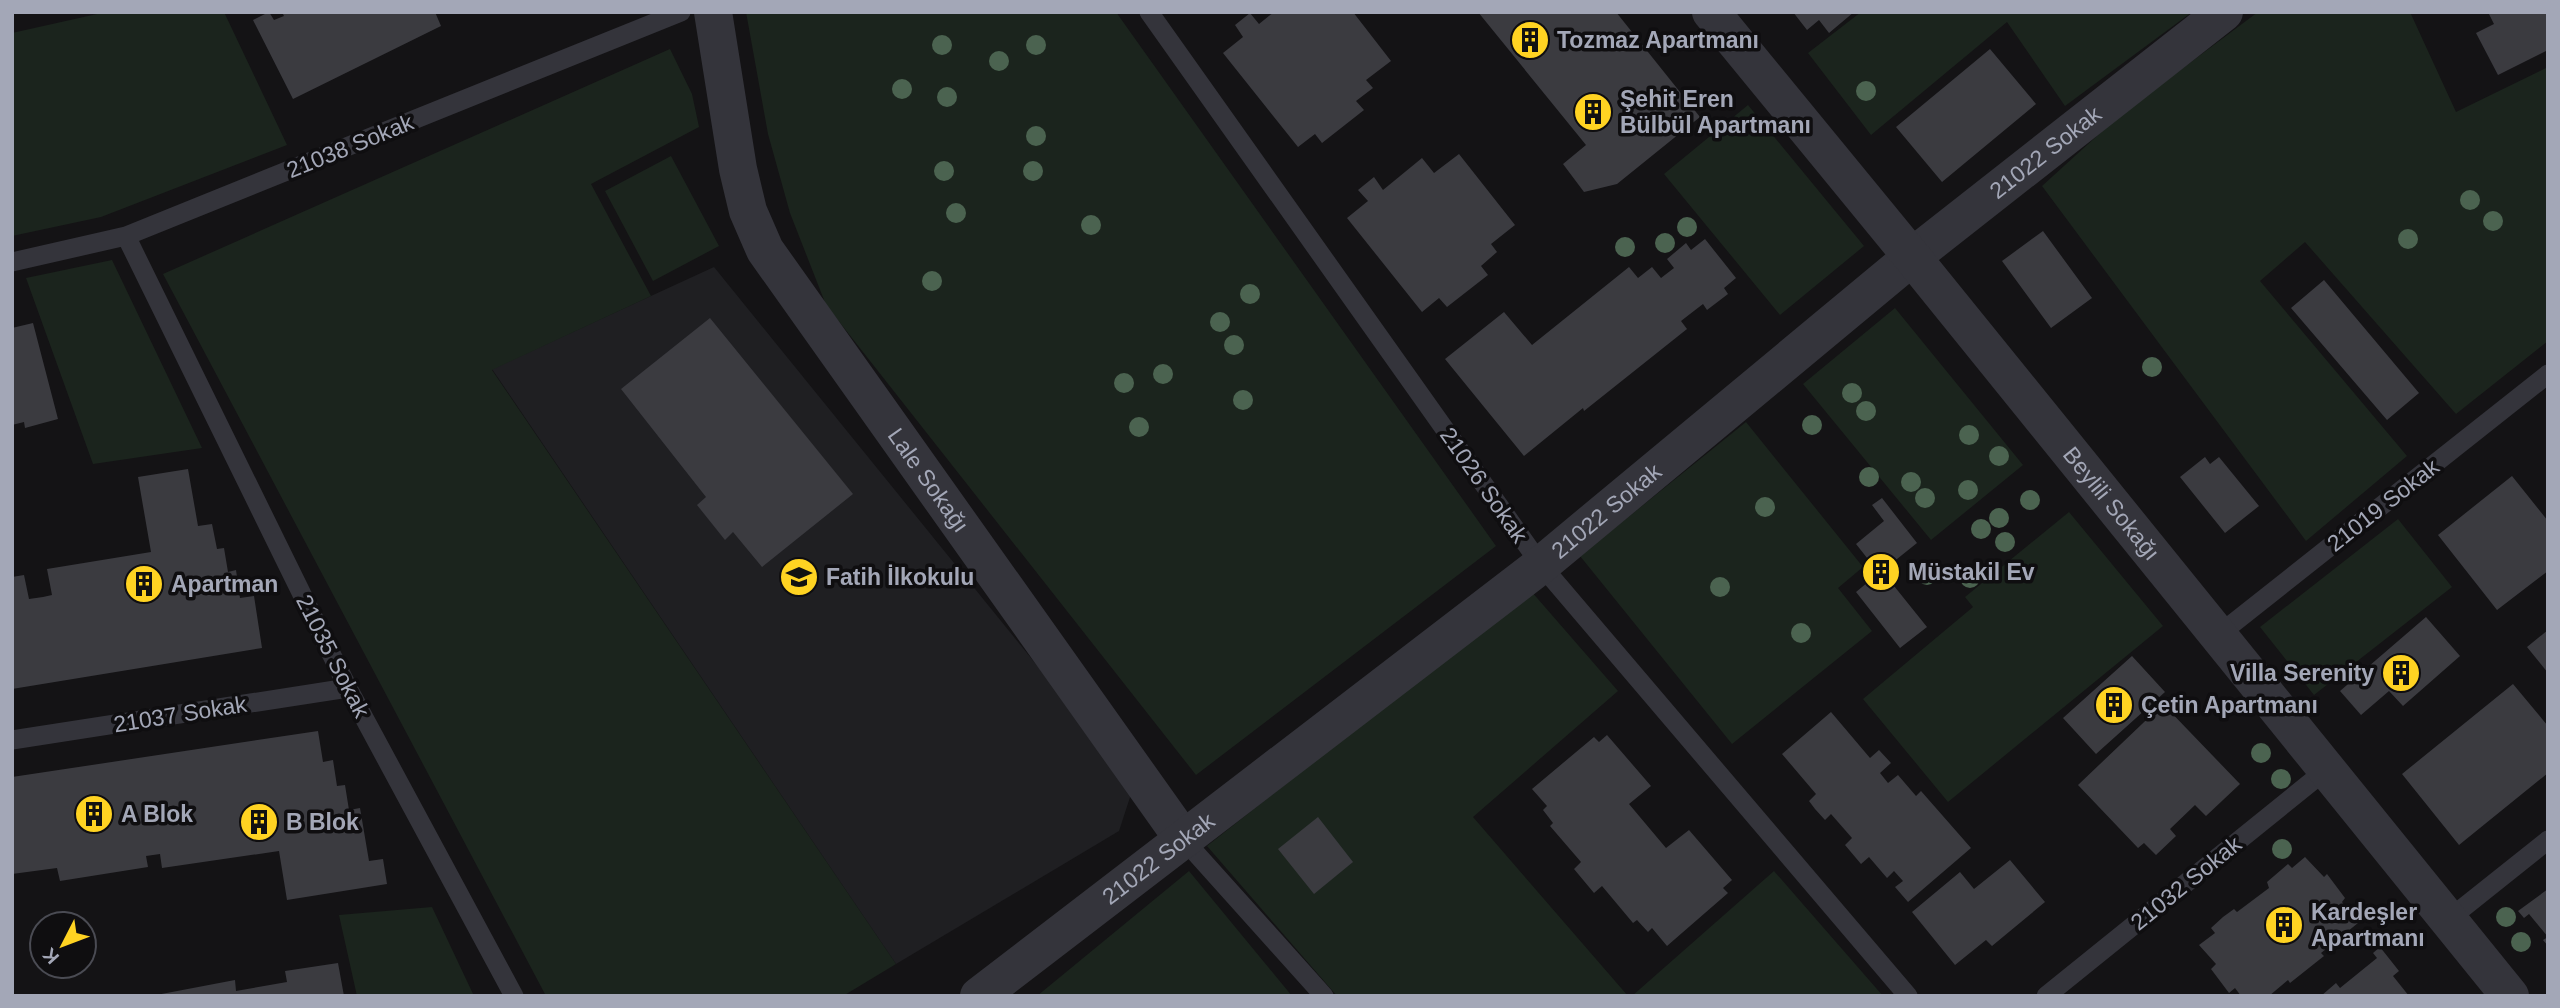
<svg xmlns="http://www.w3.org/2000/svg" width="2560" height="1008" font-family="Arial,sans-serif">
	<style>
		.built { fill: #1f1f22 }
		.green { fill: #1b241d }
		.building { fill: #3b3b40 }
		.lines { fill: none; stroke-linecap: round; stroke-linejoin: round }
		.service { stroke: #34343b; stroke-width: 19 }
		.minor { stroke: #34343b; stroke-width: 38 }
		.tertiary { stroke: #34343b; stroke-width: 38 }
		.tree { fill: #4b6350 }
		.labels { text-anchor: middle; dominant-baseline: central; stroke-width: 7; stroke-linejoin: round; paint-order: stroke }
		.poi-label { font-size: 23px; font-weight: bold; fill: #a3a7b7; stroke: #0f0e10; text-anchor: start }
		.street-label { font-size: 23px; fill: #a3a7b7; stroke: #0f0e10 }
	</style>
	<rect width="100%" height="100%" fill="#141315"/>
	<path class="built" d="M714,267L1134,785L1119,831L896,964L492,369Z"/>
	<path class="green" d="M106,12H224L287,145L101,217L12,236V33Z
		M746,12H1116L1496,546L1196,775L826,305L790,213L768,134Z
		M1861,12H2192L2065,106L2007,22L1871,135L1808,53Z
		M2258,12H2410L2456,112L2548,67V341L2456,414L2305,242L2260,281L2407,456L2306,541L2042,186L2120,115Z
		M670,49L692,94L699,127L591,184L651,296L492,370L896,964L843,996H546L163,274Z
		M1748,105L1864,246L1780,315L1664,174Z
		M671,156L719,246L653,281L605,191Z
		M112,260L202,448L93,464L26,278Z
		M1895,308L2023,465L1931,540L1803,384Z
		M1746,422L1863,567L1838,588L1872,631L1732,744L1580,556Z
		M2069,512L2163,626L1948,802L1863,699L1973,607L1965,597Z
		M2398,519L2452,587L2314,695L2260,627Z
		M1531,591L1618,691L1473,817L1628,996H1337L1207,846Z
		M1189,871L1292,996H1037Z
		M1774,871L1883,996H1632Z
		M432,907L474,996H357L339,915Z"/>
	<path class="building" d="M269,12L274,20L284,16L282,12H435L441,26L293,99L253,20Z
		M1274,12H1353L1391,61L1366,80L1373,88L1356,101L1364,110L1322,143L1315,134L1298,147L1223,53L1243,37L1235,25L1250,13L1259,24Z
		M1478,12H1616L1700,117L1617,184L1584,192L1563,164L1586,145Z
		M1793,12H1854L1829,33L1819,20L1807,30Z
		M2488,12H2548V50L2498,75L2476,33L2494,24Z
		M1990,49L2036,104L1942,182L1896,127Z
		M1459,154L1515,225L1491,244L1497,252L1481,266L1488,275L1447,307L1439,298L1422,312L1347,218L1368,201L1358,190L1374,177L1383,190L1422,158L1434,173Z
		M2043,231L2092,298L2051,328L2002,261Z
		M1705,239L1736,278L1724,288L1728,294L1707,310L1703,304L1690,314L1681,321L1687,329L1584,411L1583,408L1524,456L1445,359L1504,312L1532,345L1629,267L1638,278L1652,267L1661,278L1674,268L1667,259L1686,243L1691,250Z
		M2324,280L2419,393L2387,420L2291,308Z
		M710,318L853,494L762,567L733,532L725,540L697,505L706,497L621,389Z
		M33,323L58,419L25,428L24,422L12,425V328Z
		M2205,457L2210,464L2219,457L2259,506L2225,533L2180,477Z
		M188,469L198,526L212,524L217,549L224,548L228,572L236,570L240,598L254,596L262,648L12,689V577L24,575L29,599L43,597L52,595L47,569L151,552L138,477Z
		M2512,476L2548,521V571L2497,610L2438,535Z
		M1882,498L1917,543L1882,571L1927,627L1900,648L1856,592L1879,573L1856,544L1884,521L1872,505Z
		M2426,617L2460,656L2403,706L2389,691L2361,715L2340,691Z
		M2548,630V673L2527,647Z
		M2132,656L2165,692L2096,754L2063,718Z
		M2513,684L2548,726V773L2459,845L2402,774Z
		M2163,704L2240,784L2206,816L2195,805L2170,829L2176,836L2156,855L2144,843L2138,848L2078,785Z
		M1831,712L1870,758L1879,750L1891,763L1880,773L1888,783L1898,775L1916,796L1921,791L1971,848L1908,902L1895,887L1903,881L1894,871L1887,878L1869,857L1861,864L1845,845L1852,838L1831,814L1825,820L1815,809L1809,801L1816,794L1782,754Z
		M318,731L323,762L333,760L337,786L345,785L349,810L360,808L369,861L383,859L387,884L287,900L279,851L162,868L160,854L146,856L148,867L60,881L57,868L12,874V777Z
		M1607,735L1651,786L1629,804L1666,848L1689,830L1732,880L1723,888L1728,893L1667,946L1652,928L1648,932L1637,920L1633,923L1602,886L1594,893L1574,869L1581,862L1550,826L1553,823L1543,810L1547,806L1532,789L1594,737L1599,742Z
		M1318,817L1353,862L1314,894L1278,849Z
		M2305,857L2324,877L2327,874L2345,898L2342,902L2358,923L2321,953L2324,956L2290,983L2288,980L2269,996H2241L2235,988L2229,993L2211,969L2216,964L2199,945L2215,933L2211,928L2223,917L2234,909L2237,912L2269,888L2267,882L2288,864L2292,868Z
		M2010,860L2045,902L1992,946L1986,940L1955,965L1912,912L1960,872L1974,889Z
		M2548,889V946L2543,940L2548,937L2529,914L2524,918L2518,911Z
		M2380,947L2399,971L2393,976L2409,996H2321L2336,983L2340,988L2377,958L2373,953Z
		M338,963L344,996H151L235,980L236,991L287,982L285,971Z"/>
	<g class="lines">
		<path class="service" d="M1149,12L1541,565L1908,996
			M126,236L348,688L514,996
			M12,262L126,236L681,12
			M2217,636L2548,374
			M12,740L348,688
			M1184,840L1324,996
			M2449,919L2548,840
			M2046,996L2326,770"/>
		<g class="minor">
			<path id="s1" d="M713,12L738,169L748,211L765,250L1184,840"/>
			<path id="s2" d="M979,996L1541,565L1912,257L2224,12"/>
		</g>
		<path class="tertiary" id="s3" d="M1711,12L1912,257L2510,996"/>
	</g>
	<g class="tree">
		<circle cx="942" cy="45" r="10"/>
		<circle cx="1036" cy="45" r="10"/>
		<circle cx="999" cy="61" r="10"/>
		<circle cx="902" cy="89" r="10"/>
		<circle cx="1866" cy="91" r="10"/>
		<circle cx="947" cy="97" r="10"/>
		<circle cx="1036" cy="136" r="10"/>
		<circle cx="944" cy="171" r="10"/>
		<circle cx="1033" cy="171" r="10"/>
		<circle cx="2470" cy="200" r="10"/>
		<circle cx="956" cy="213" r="10"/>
		<circle cx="2493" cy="221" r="10"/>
		<circle cx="1091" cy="225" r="10"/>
		<circle cx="1687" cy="227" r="10"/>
		<circle cx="2408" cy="239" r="10"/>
		<circle cx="1665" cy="243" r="10"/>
		<circle cx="1625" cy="247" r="10"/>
		<circle cx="932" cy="281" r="10"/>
		<circle cx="1250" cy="294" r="10"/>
		<circle cx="1220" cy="322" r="10"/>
		<circle cx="1234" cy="345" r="10"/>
		<circle cx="2152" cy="367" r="10"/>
		<circle cx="1163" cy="374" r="10"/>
		<circle cx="1124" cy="383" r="10"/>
		<circle cx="1852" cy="393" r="10"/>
		<circle cx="1243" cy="400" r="10"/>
		<circle cx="1866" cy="411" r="10"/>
		<circle cx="1812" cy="425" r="10"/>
		<circle cx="1139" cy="427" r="10"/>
		<circle cx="1969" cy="435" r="10"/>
		<circle cx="1999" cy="456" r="10"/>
		<circle cx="1869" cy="477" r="10"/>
		<circle cx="1911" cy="482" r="10"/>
		<circle cx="1968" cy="490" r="10"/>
		<circle cx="1925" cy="498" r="10"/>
		<circle cx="2030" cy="500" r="10"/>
		<circle cx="1765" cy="507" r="10"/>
		<circle cx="1999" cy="518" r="10"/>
		<circle cx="1981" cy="529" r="10"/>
		<circle cx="2005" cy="542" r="10"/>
		<circle cx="1927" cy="575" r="10"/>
		<circle cx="1970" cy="578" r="10"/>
		<circle cx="1720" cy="587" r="10"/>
		<circle cx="1801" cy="633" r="10"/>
		<circle cx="2261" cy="753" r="10"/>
		<circle cx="2281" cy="779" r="10"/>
		<circle cx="2282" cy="849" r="10"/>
		<circle cx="2506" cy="917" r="10"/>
		<circle cx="2521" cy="942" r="10"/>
	</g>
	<defs>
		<symbol id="building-disc" viewBox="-11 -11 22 22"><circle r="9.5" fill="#ffd322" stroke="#0f0e10"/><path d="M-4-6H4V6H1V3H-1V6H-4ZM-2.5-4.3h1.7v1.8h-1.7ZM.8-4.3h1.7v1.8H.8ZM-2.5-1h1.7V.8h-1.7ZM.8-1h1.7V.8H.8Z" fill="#111"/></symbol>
		<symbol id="school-disc" viewBox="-11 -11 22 22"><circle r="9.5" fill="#ffd322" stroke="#0f0e10"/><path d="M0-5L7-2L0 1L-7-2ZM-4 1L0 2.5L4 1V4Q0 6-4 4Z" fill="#111"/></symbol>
	</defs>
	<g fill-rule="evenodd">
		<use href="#building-disc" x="1508" y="18" width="44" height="44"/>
		<use href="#building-disc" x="1571" y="90" width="44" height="44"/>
		<use href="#building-disc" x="1859" y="550" width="44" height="44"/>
		<use href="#school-disc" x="777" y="555" width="44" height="44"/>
		<use href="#building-disc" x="122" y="562" width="44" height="44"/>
		<use href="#building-disc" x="2379" y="651" width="44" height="44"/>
		<use href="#building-disc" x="2092" y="683" width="44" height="44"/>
		<use href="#building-disc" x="72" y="792" width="44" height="44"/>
		<use href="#building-disc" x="237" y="800" width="44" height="44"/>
		<use href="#building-disc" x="2262" y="903" width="44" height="44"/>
	</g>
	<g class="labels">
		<g class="poi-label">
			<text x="1557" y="40">Tozmaz Apartmanı</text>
			<text x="1620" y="99">Şehit Eren<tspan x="1620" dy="26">Bülbül Apartmanı</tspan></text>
			<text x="1908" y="572">Müstakil Ev</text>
			<text x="826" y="577">Fatih İlkokulu</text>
			<text x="171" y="584">Apartman</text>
			<text x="2374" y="673" text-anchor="end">Villa Serenity</text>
			<text x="2141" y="705">Çetin Apartmanı</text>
			<text x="121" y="814">A Blok</text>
			<text x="286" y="822">B Blok</text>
			<text x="2311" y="912">Kardeşler<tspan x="2311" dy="26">Apartmanı</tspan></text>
		</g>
		<g class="street-label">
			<text transform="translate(350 146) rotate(-22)">21038 Sokak</text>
			<text stroke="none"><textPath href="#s2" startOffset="1360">21022 Sokak</textPath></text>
			<text stroke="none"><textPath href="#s1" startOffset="527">Lale Sokağı</textPath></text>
			<text transform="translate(1484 485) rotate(55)">21026 Sokak</text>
			<text stroke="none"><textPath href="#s3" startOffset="634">Beylili Sokağı</textPath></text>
			<text transform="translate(2383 505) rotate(-38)">21019 Sokak</text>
			<text stroke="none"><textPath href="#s2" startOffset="793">21022 Sokak</textPath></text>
			<text transform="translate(333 656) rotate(63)">21035 Sokak</text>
			<text transform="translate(180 714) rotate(-9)">21037 Sokak</text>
			<text stroke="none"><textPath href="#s2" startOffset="226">21022 Sokak</textPath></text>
			<text transform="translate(2186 883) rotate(-39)">21032 Sokak</text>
		</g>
	</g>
	<rect width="2560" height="1008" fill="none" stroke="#a3a7b7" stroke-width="28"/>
	<g transform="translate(63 945) rotate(228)"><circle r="33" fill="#0f0e10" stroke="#4a4b53" stroke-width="2"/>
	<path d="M0-5L12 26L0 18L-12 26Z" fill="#ffd322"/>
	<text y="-10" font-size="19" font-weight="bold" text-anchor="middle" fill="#a3a7b7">K</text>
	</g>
</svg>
